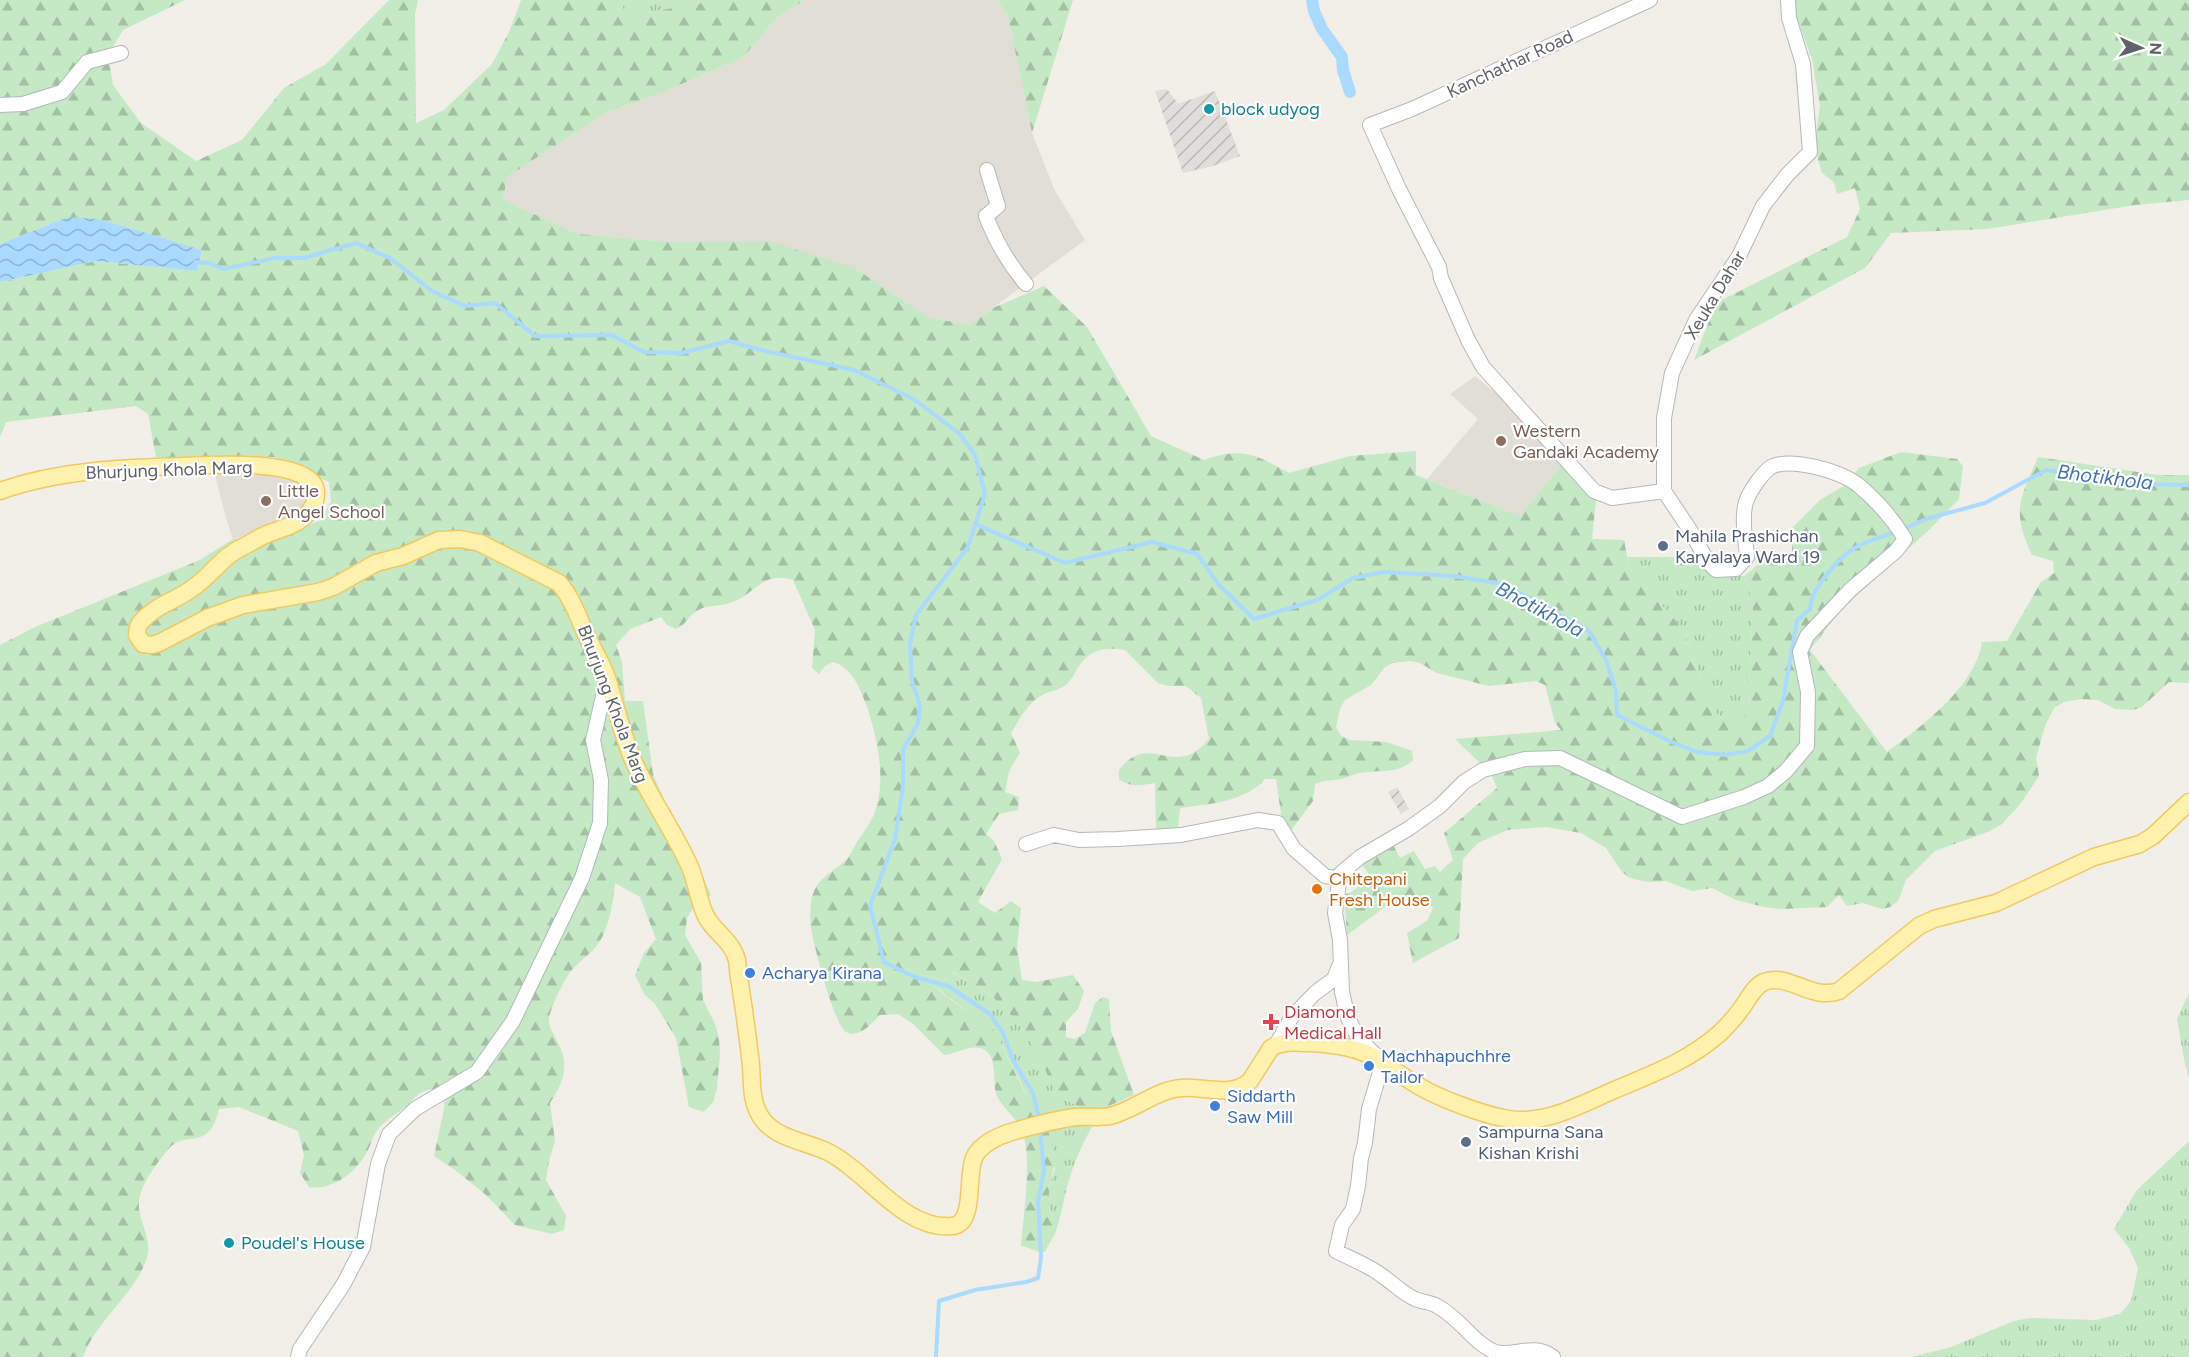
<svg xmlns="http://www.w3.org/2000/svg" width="2189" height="1357" font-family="Figtree,sans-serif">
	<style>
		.industrial { fill: url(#industrial-furrows) }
		.education { fill: #e1ded6 }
		.grass { fill: url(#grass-tufts) }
		.forest { fill: url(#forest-firs) }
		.water { fill: url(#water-waves) }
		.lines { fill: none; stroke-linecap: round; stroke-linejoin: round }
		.stream { stroke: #aadaff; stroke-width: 4 }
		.canal { stroke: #aadaff; stroke-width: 12 }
		.minor-casing { stroke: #b5b8bc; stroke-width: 16 }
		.major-casing { stroke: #f2c960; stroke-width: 19 }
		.minor { stroke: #fff; stroke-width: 14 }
		.major { stroke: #fff2af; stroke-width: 16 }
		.culture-dot { fill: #0f9aa8; stroke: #fff; stroke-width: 2 }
		.education-dot { fill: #8d6e63; stroke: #fff; stroke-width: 2 }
		.service-dot { fill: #5c6f8a; stroke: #fff; stroke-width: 2 }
		.food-dot { fill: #e8710a; stroke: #fff; stroke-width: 2 }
		.shop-dot { fill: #3f7fe0; stroke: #fff; stroke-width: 2 }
		.health-dot { fill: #e0444e; stroke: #fff; stroke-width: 2 }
		.labels { text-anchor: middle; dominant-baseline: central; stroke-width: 4.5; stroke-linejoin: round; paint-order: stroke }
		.street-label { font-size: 18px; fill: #5f6368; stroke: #fff }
		.culture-label { font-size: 18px; fill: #0d838f; stroke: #fff; text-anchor: start }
		.education-label { font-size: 18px; fill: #785e54; stroke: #fff; text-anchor: start }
		.service-label { font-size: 18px; fill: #4e5e75; stroke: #fff; text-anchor: start }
		.food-label { font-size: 18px; fill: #c56008; stroke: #fff; text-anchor: start }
		.shop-label { font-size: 18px; fill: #366cbe; stroke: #fff; text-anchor: start }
		.health-label { font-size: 18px; fill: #be3a42; stroke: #fff; text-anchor: start }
		.water-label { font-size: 20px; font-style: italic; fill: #4174aa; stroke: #fff }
	</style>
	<defs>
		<pattern id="industrial-furrows" width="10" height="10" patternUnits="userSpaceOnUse" patternTransform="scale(1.5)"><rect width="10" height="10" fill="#e0deda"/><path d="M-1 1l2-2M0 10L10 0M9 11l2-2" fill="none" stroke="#b9b8b5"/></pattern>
		<pattern id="grass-tufts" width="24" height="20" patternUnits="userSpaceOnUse" patternTransform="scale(1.5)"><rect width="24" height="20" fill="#c5e8c5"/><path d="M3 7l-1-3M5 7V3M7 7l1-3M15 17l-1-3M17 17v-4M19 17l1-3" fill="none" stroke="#a3c0a4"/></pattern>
		<pattern id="forest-firs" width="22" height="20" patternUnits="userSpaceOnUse" patternTransform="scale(1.5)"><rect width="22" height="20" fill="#c5e8c5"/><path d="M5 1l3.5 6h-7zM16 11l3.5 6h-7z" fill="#a3c0a4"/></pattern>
		<pattern id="water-waves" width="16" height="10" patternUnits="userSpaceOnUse" patternTransform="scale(1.5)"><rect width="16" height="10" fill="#aadaff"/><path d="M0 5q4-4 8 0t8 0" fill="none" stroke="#8eb4d2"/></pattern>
	</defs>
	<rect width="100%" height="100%" fill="#f1efe8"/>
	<path class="industrial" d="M1167,89L1178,104L1215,91L1240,156L1213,166L1183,173L1155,91Z
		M1397,787L1409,809L1401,814L1388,792Z"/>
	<path class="education" d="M805,0H997L1008,16L1032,133L1055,191L1085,240L970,325L930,318L856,269L670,242L578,234L503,200L507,177L607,112L661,93L743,57L779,16Z
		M1475,376L1510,405L1563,463L1520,516L1427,479L1478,419L1450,394Z
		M253,470L292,477L308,487L310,506L291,521L233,539L226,518L214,471Z"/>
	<path class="grass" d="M620,0H720L661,10L627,19Z
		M1695,551L1721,576H1744L1753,602L1748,711L1733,727L1711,709L1683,629L1629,568L1627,557H1678Z
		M950,971L993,997L1018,1022L1038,1054L1056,1094L1097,1117C1087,1136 1077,1154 1071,1174C1064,1194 1062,1214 1055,1234V1224L1049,1206V1187L1055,1168L1027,1095L991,1024L976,1018L930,983Z
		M2189,993V1077L2185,1064L2177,1019Z
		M2189,1141V1357H1912L1951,1347L2014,1321L2030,1318L2096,1320L2120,1314L2131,1301L2138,1268L2129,1248L2114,1229L2136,1191Z"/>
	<path class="forest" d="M0,0H185L123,30L108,55L113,85L141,123L196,161L242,140L284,88L326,64L389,0H418L415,14L416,123L444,110L492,64L509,32L521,0H620L627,19L661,10L720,0H805L779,16L743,57L661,93L607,112L507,177L503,200L578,234L670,242L769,241L856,269L930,318L970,325L993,308L1044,286L1087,327L1151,436L1204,460C1242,447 1255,454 1289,473L1350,456L1416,451V475L1520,516L1563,463L1596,500L1592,539L1624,540L1629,568L1683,629L1711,709L1733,726L1748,711L1753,602L1744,576L1758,565L1753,554L1782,566L1792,557V528L1820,500L1847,484L1859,468L1901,452L1957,459L1963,466L1959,499L1931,528L1841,610L1810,650L1887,752C1921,727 1976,686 1982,642L2007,641L2041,582L2054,573L2053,561L2032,555C2011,510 2020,499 2038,457L2158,475H2189V683L2169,682L2142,707L2133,710L2115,709L2098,700L2082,699L2064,702L2054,708L2045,726L2036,758L2039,776L2021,803L2002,824L1990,831L1935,851L1906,880L1898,901L1890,907L1882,909L1863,903L1847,906L1839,895L1827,907L1781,909L1764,907L1736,900L1712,888L1692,891L1666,881L1648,882L1630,878L1622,872L1606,848L1581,833L1546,827L1507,830L1478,843L1463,859L1459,938L1413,963L1407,933L1427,921L1433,908L1426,898L1385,907L1347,935L1344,895L1353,891L1371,876L1361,864L1392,843L1400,858L1414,851L1425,869L1435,866L1440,872L1453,860L1444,833L1497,788L1491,774L1512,771L1516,756L1481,764L1455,739L1561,730L1555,723L1545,685L1536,681L1489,686L1437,673L1420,663L1411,661L1392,663L1384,668L1371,685L1345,700L1340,709L1336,727L1341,736L1350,740L1386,742L1412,751L1413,760C1397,775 1380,769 1360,773C1354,774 1348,777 1342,779C1331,781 1328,779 1315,784L1313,801L1290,832L1282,821L1276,779H1265C1245,802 1209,804 1180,808L1178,829L1156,830L1155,783C1141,785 1131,788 1119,779V770C1151,729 1173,782 1209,739L1201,698L1186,686H1168L1158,683L1125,650C1107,647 1090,649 1079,666C1075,672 1072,679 1066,685C1059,690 1051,691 1044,694C1027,703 1021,717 1011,733L1020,753L1009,771L1005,792L1019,797L1018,810L999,814L986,834L994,841L1002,859L978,902L995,913L1011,901L1021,908L1017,948L1022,980L1036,982L1073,975L1084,991L1078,1009L1066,1022V1037L1075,1039L1085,1033L1095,1003L1103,997L1109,999L1111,1031L1134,1095L1111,1105L1097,1117L1056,1094L1038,1054L1018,1022L993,997L951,971L930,983C948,998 969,1015 991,1024L1022,1087L1027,1095L1039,1100L1056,1158L1049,1187V1206L1055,1224V1234L1044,1252C1035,1252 1029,1247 1021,1246C1023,1216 1033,1158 1022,1131C1016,1116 1001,1108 996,1093C992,1079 999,1053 980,1048C969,1045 955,1054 944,1055L913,1024L898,1014L880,1015C872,1023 859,1039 846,1032C834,1025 814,945 811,929C810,921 810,910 811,902C815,878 831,874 845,861C851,856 853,848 857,842C863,833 870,824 874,814C887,781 878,741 867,707C861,690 852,667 833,662L825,666L819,674L812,668L815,630L793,580C761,570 756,595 730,603C719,607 707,604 697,611C688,616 687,624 676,629L667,625L661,617L630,629L616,645L622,662L625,701H643L653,774L668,810L691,850L711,895L694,906L687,918L685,935L701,963L703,1000L716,1026L719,1039L720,1054L717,1088L713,1102L704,1112L689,1107L676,1038L655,1004L644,994L635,975L644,953L656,939L640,897L615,883C614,900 609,926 600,941C592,954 580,960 571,971C562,983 553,1003 549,1017C548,1026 552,1031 556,1039C570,1064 565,1080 550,1103L555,1141L549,1161L546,1180L566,1216L564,1230L552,1234L515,1225L486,1195L455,1170L434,1156L444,1109L445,1089C437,1089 429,1088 422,1092C416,1095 412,1101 408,1105C397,1114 384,1120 376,1132C372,1138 371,1144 368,1150C358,1171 333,1191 309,1187L300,1173L304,1155L298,1131L239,1107L219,1109C208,1155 185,1127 167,1151C155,1166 137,1188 139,1208C141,1226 153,1241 146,1261C132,1297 96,1321 83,1357H0V645L35,627L200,560L233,539L269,540L321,520L331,501L329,482L274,457H156L148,414L136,406L6,422L0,437V282L96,261L197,271L202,250L155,237L68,217L0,244Z
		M997,0H1073L1032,133L1008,16Z
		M1795,0H2189V200L2135,205L1987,229L1891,233L1865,268L1694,360L1716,303L1847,237L1860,209L1855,188L1837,194L1834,182L1822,173L1814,146L1820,106L1812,59L1795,13Z"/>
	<path class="water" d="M68,217L99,219L202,250L197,271L96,261L0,282V244Z"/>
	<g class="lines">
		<path class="stream" d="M195,262L209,263L223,269L275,258H304L356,243L390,258L432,291L465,306L495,303L535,336L612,335L644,352L682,353L729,341L761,350L854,370L915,400L960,434L975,455L985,494L968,547L916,615L910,644L912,681L920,706L918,723L903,750V787L895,839L870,906L884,962L915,977L948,986L990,1014L1003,1033L1014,1062L1033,1093L1039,1119
			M975,524L1065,563L1152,542L1197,554L1219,585L1254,619L1317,600L1353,578L1384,572L1453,576L1503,584L1588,630L1606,660L1616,691L1617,715L1667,740L1697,752L1725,755L1748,751L1770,736L1783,701L1797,620L1810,609C1811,589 1836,561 1853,549C1865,541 1883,537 1897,531
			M1904,529L1926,519L1985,503L2046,470L2126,484L2189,485
			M936,1357L939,1301L975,1290L1026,1282L1038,1278L1041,1258L1038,1201L1044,1171L1040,1130"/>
		<path class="canal" d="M1312,0L1314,11L1322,29L1342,57L1343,70L1350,92"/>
		<defs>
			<path id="minor" d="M0,105L23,104L62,92L87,62L121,53
				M987,170L998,206L986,216C996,242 1008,263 1026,284
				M1664,491V418L1672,373L1696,320L1739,256L1763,206L1787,175L1810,152L1803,64L1789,18L1788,0
				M1026,844L1054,835L1079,840L1118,839L1181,835L1258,820L1278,823L1294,849L1325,876L1340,879
				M1276,1045L1291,1018L1315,993L1334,979L1339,966
				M298,1357L300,1349L343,1285L363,1247L378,1164L389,1134L415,1109L477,1072L513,1021L582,878L600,823L601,780L593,740L607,679
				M1553,1357C1533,1342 1514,1357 1495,1352C1472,1342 1460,1318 1437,1306C1431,1302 1422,1302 1415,1299C1402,1293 1393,1283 1381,1275C1368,1265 1351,1259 1336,1251L1342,1225L1353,1209L1358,1186L1361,1158L1365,1143L1369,1109L1383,1062L1359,1039L1348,1018L1342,992L1340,940L1335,913L1340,874L1360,857L1408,829L1440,806L1464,782L1483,770L1525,759L1560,758L1682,817L1744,797L1768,786L1786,771L1807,746L1808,692L1800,652L1807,636L1850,590L1896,551L1905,539C1893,519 1875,499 1857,484C1839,471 1794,458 1773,466C1764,470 1749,492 1746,502C1741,519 1746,541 1747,557L1736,569L1716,570L1708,562L1690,530L1664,491L1612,498L1594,491L1483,367L1468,340L1441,278L1439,267L1399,189L1370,125L1412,109L1650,0"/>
			<path id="major" d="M0,491C59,470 122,468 184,466C209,465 318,457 316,494C316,503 311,511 304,517C292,528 273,530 259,538C249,544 237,549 228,556C216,566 207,578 194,587C178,600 155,605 141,622C138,625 137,630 137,635L143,644L152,645L159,643L207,618L243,605L318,592L333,587L376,563L403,556L439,540L460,539L480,543L559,583C571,597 577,613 584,630C591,646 601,661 607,678C616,706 622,735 634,762C650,798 674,831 690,867C696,881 698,897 704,912C711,931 731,938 737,960C738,967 738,975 740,983C744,1010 748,1038 751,1065C752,1080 751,1098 758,1112C771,1139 803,1140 828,1152C868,1172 904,1231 952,1226C976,1224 966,1176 974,1158C979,1145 998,1136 1011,1132C1032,1126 1054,1120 1075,1117C1086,1116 1099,1118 1110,1116C1135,1110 1156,1090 1181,1088C1204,1086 1231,1098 1250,1081L1271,1048C1281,1041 1295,1042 1306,1043C1334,1044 1361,1047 1384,1063C1397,1072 1409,1081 1422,1088C1444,1100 1484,1115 1508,1119C1545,1125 1580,1105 1612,1091C1652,1074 1687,1062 1720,1033C1727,1026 1735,1018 1741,1009C1748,1000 1753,987 1764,982C1788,972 1811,1001 1839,991L1919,926L1934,919L1996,903L2094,857L2140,844L2153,836L2189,802"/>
		</defs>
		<use href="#minor" class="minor-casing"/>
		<use href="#major" class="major-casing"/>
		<use href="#minor" class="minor"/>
		<use href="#major" class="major"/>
	</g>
	<g class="culture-dot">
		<circle cx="1209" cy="109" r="6"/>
		<circle cx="229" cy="1243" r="6"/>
	</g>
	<g class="education-dot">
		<circle cx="1501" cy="441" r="6"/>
		<circle cx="266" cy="501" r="6"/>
	</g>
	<g class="service-dot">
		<circle cx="1663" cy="546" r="6"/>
		<circle cx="1466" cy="1142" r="6"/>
	</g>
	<circle class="food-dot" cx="1317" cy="889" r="6"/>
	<g class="shop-dot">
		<circle cx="750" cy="973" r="6"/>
		<circle cx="1369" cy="1066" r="6"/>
		<circle cx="1215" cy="1106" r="6"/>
	</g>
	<path class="health-dot" d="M1268 1013h6v6h6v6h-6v6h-6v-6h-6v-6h6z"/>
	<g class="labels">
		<g class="street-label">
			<text transform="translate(1510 64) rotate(-25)">Kanchathar Road</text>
			<text transform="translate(1715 295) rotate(-59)">Xeuka Dahar</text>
			<text transform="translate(169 470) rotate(-2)">Bhurjung Khola Marg</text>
			<text transform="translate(613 704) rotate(69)">Bhurjung Khola Marg</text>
		</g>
		<g class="culture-label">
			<text x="1221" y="109">block udyog</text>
			<text x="241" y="1243">Poudel's House</text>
		</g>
		<g class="education-label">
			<text x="1513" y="431">Western<tspan x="1513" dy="21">Gandaki Academy</tspan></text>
			<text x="278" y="491">Little<tspan x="278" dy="21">Angel School</tspan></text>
		</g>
		<g class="service-label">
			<text x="1675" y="536">Mahila Prashichan<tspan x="1675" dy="21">Karyalaya Ward 19</tspan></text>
			<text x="1478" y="1132">Sampurna Sana<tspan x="1478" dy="21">Kishan Krishi</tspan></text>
		</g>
		<g class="food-label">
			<text x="1329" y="879">Chitepani<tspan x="1329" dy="21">Fresh House</tspan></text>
		</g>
		<g class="shop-label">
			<text x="762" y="973">Acharya Kirana</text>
			<text x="1381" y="1056">Machhapuchhre<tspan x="1381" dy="21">Tailor</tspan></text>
			<text x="1227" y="1096">Siddarth<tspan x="1227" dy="21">Saw Mill</tspan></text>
		</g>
		<g class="health-label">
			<text x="1284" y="1012">Diamond<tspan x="1284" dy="21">Medical Hall</tspan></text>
		</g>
		<g class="water-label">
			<text transform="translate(2105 477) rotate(7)">Bhotikhola</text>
			<text transform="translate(1540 609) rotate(28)">Bhotikhola</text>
		</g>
	</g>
	<g transform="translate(2141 48) rotate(93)" stroke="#ffffff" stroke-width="4.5" paint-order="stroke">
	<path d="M0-4.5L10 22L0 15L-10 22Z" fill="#5f6368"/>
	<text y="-9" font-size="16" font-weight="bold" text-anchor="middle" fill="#5f6368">N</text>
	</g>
</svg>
